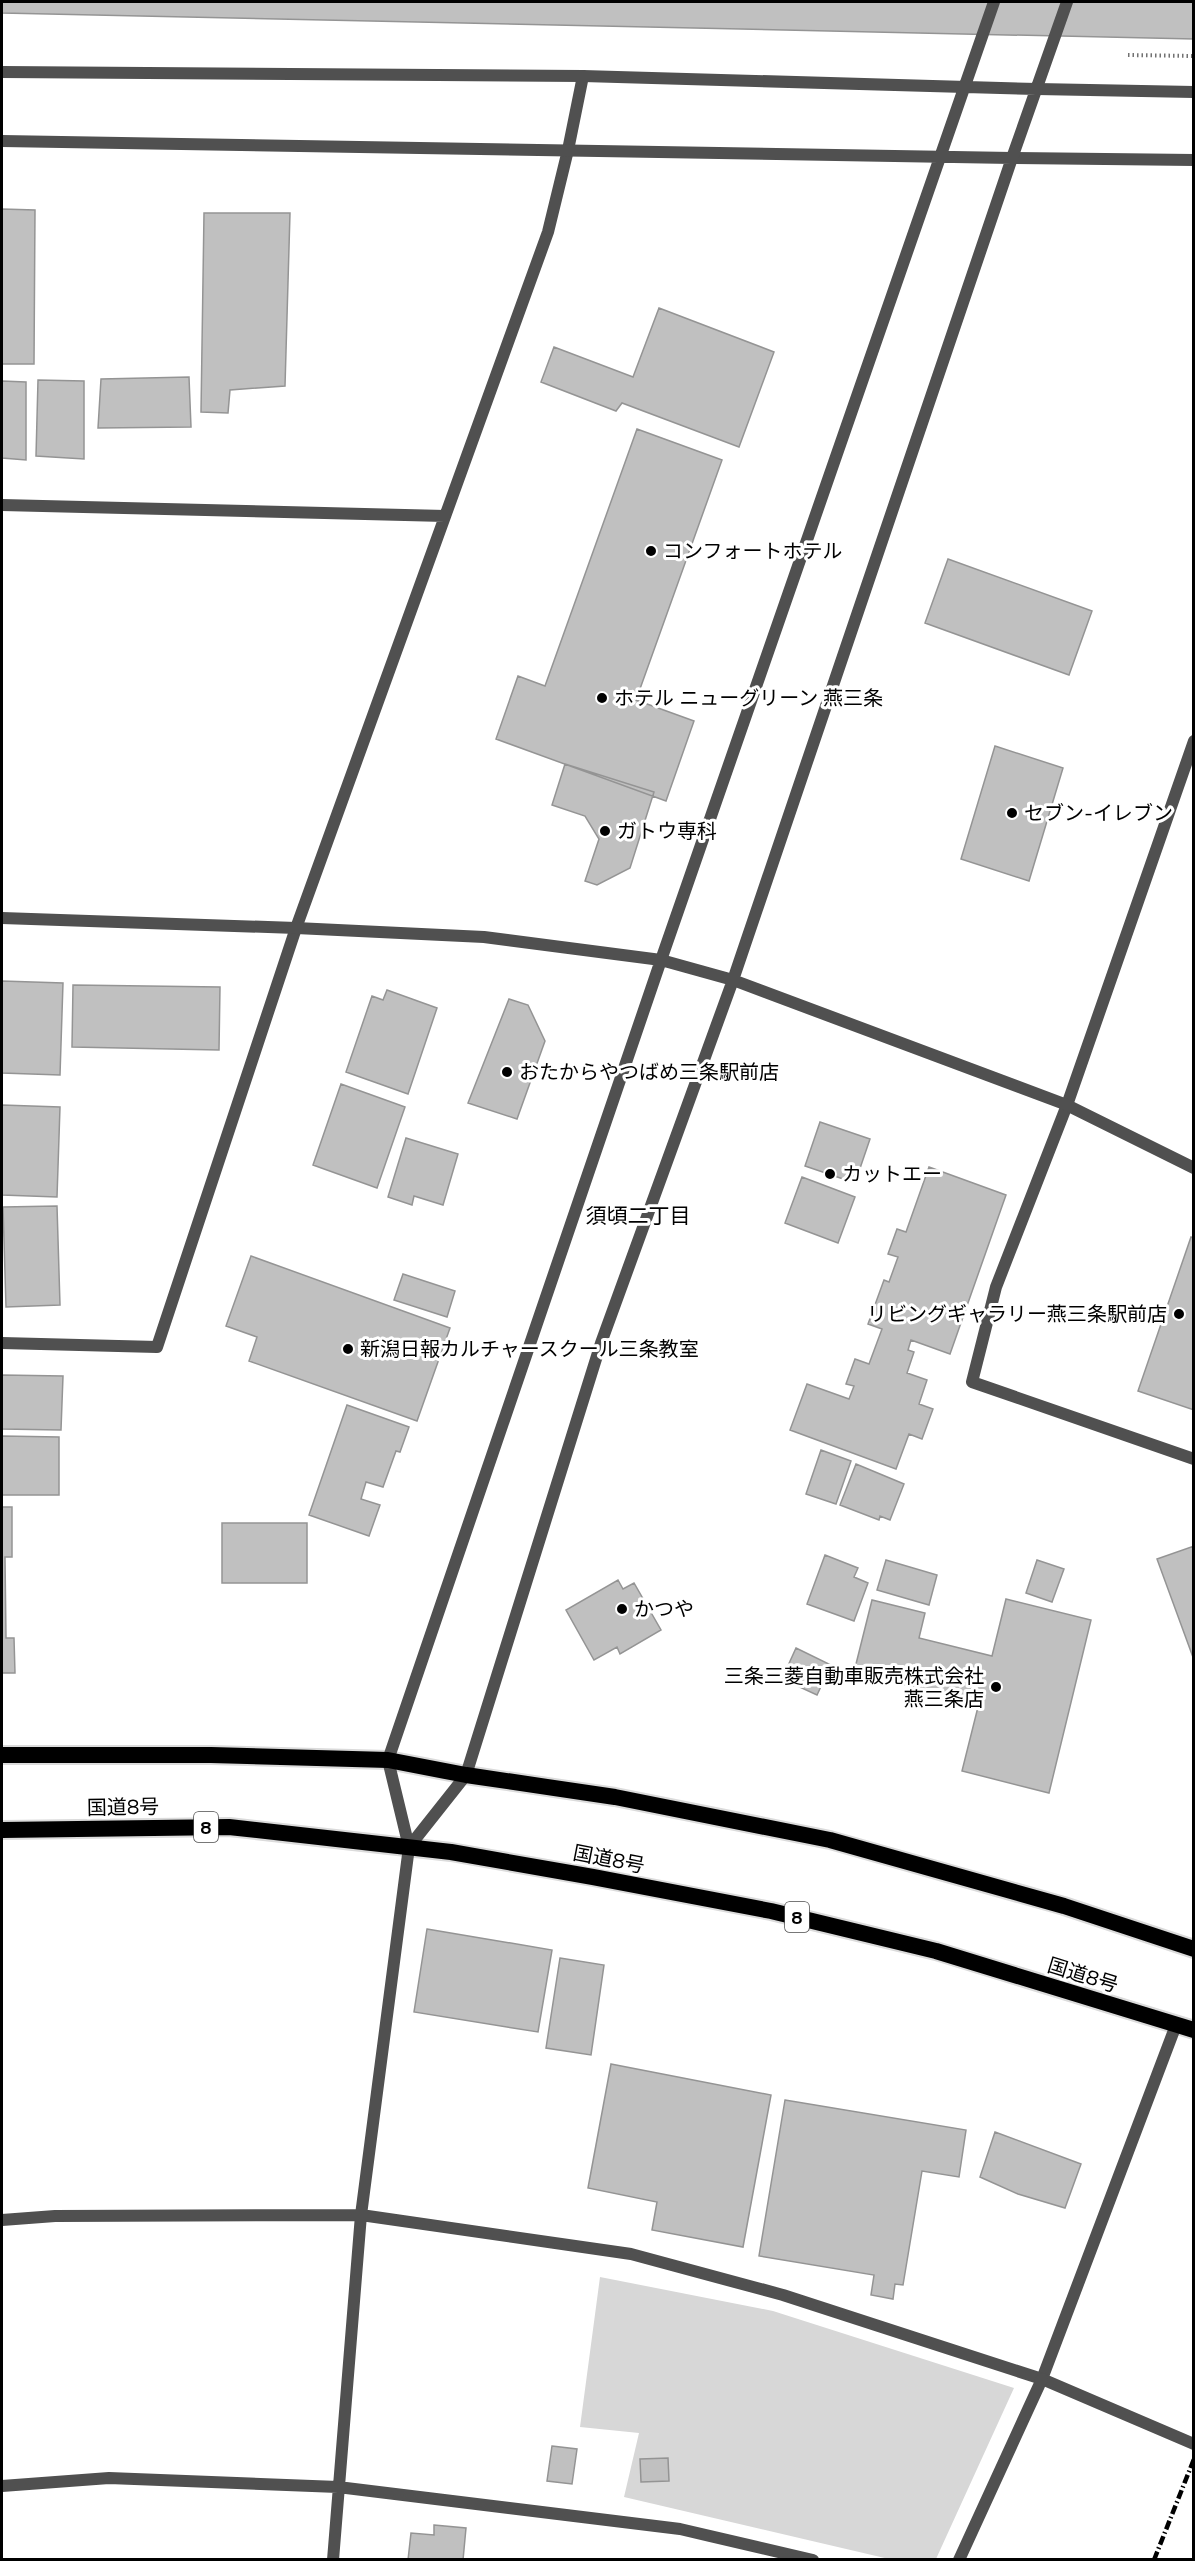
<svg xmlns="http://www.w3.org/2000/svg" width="1195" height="2561" font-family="'Space Grotesk','Noto Sans JP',sans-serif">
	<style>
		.green { fill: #d7d7d7 }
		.building { fill: #c0c0c0; stroke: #949494; stroke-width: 1.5 }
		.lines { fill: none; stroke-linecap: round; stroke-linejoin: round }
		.trunk-casing { stroke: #dbdbdb; stroke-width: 20 }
		.path { stroke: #727272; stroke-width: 4; stroke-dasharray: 1.5 3; stroke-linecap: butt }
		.service { stroke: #505050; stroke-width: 12 }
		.minor { stroke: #505050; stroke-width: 12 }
		.tertiary { stroke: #505050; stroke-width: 12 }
		.trunk { stroke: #000; stroke-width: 16 }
		.rail { stroke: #000; stroke-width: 4.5; stroke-dasharray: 9 3 1.5 3; stroke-linecap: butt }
		.poi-dot { fill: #000; stroke: #fff; stroke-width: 2 }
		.labels { text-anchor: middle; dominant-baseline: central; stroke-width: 6; stroke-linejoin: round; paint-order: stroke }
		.shield { fill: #fff; stroke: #4c4c4c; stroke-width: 1.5 }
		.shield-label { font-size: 18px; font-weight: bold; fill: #000 }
		.poi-label { font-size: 20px; fill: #000; stroke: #fff; text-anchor: start }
		.street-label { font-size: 20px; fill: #000; stroke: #fff }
		.neighbourhood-label { font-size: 21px; fill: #000; stroke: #fff }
	</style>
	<rect width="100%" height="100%" fill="#fff"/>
	<path class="green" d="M600,2277L773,2311L1014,2388L936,2559H889L624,2497L639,2433L580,2427Z"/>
	<path class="building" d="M2,2H1194V39L2,13Z
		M2,209L35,210L34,364H2Z
		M204,213H290L285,386L230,390L228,413L201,412Z
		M659,308L774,352L739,447L622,403L616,411L541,382L554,347L633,377Z
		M189,377L191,427L98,428L101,379Z
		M38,380L84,381V459L36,456Z
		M2,381L26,382V460L2,458Z
		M637,429L722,460L636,700L694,721L666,801L496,739L518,676L545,686Z
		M948,559L1092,611L1069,675L925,623Z
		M995,746L1063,768L1029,881L961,859Z
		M565,764L654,792L630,868L597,885L585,881L599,839L585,816L552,805Z
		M2,981L63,983L60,1075L2,1073Z
		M73,985L220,987L219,1050L72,1047Z
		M387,990L437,1008L408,1094L346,1072L372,996L383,1000Z
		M509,999L528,1005L545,1041L517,1119L468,1103Z
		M341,1084L405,1107L377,1188L313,1165Z
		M2,1105L60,1107L57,1197L2,1195Z
		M820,1122L870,1139L855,1183L805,1166Z
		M406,1138L458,1154L443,1205L414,1196L412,1205L388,1197Z
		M929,1167L1006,1195L950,1354L911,1340L908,1350L914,1352L907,1373L927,1380L919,1404L933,1409L922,1439L909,1434L896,1469L790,1430L807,1384L849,1399L854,1386L846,1384L855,1359L869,1364L882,1329L868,1324L884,1280L889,1282L898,1257L888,1254L897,1229L906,1232Z
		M802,1177L855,1197L838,1243L785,1223Z
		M57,1206L60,1305L6,1307L3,1207Z
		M1191,1237L1194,1238V1410L1138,1391Z
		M251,1256L450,1328L417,1421L249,1361L257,1337L226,1326Z
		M403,1274L455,1291L447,1317L394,1300Z
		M2,1375L63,1376L61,1430L2,1429Z
		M347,1405L409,1427L400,1452L396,1451L383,1487L366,1482L361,1499L380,1505L369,1536L309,1515Z
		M2,1436L59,1437V1495H2Z
		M821,1450L851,1461L836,1504L806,1494Z
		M856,1464L904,1484L890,1520L880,1516L879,1520L840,1505Z
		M2,1507H12V1557H5L6,1638H14L15,1673H2Z
		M222,1523H307V1583H222Z
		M1194,1546V1660L1157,1559Z
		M825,1555L858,1568L854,1577L868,1583L854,1621L807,1604Z
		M886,1560L937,1575L929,1605L877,1590Z
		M1037,1560L1064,1569L1052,1602L1026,1593Z
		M618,1580L623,1589L634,1583L661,1630L620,1654L617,1647L594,1660L566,1610Z
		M1006,1599L1091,1620L1049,1793L962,1771L979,1703L854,1672L872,1600L925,1613L919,1638L992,1656Z
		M796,1648L831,1665L817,1695L782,1679Z
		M427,1929L552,1950L538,2032L414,2012Z
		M560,1958L604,1965L591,2055L546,2048Z
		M611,2064L771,2095L743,2247L652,2230L657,2202L588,2188Z
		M785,2100L966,2130L959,2177L922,2171L903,2285L895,2284L893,2299L871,2295L874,2275L759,2256Z
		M995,2132L1081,2164L1065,2208L1018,2194L980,2177Z
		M552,2446L577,2449L572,2484L547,2481Z
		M668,2458L669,2481L641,2482L640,2459Z
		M434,2525L466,2528L463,2560H408L411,2533L434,2535Z"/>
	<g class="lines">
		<defs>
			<path id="trunk" d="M2,1755H211L388,1760L466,1775L615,1797L830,1840L1064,1906L1194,1949
				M2,1830L229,1827L451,1852L593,1877L771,1911L936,1951L1194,2030"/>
		</defs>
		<use href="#trunk" class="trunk-casing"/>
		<path class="path" d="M1128,55L1194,56"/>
		<path class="service" d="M1037,89L1194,92
			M1012,158L1194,160
			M1042,2379L1176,2025"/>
		<path class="minor" d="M2,505L445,516
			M1194,741L1067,1105L996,1287L972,1382L1194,1459
			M2,1343L157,1347L296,928L548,232L568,150L583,76
			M2,2220L55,2216L361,2215L631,2254L783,2295L1042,2379L1194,2444
			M2,2486L109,2478L338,2487L680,2529L813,2560
			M333,2560L361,2215L409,1847"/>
		<path class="tertiary" d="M2,72L583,76L1037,89
			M2,141L1012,158
			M2,918L296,928L484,937L661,960L733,980L1067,1105L1194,1168
			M409,1847L466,1775L601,1343L733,980L1012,158L1067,2
			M409,1847L388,1760L661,960L994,2
			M959,2560L1042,2379"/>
		<use href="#trunk" class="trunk"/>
		<path class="rail" d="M1154,2560L1194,2459"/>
	</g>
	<g class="poi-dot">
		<circle cx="651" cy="551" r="6"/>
		<circle cx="602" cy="698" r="6"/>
		<circle cx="1012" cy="813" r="6"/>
		<circle cx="605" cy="831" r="6"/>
		<circle cx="507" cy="1072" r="6"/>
		<circle cx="830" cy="1174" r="6"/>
		<circle cx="1179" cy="1314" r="6"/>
		<circle cx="348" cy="1349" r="6"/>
		<circle cx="622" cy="1609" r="6"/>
		<circle cx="996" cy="1687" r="6"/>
	</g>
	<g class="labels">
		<g class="shield">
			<rect x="194" y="1812" width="24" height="30" rx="4.5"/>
			<rect x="785" y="1902" width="24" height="30" rx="4.5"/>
		</g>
		<g class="shield-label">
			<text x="206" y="1827">8</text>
			<text x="797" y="1917">8</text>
		</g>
		<g class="poi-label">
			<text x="663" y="551">コンフォートホテル</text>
			<text x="614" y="698">ホテル ニューグリーン 燕三条</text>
			<text x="1024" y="813">セブン-イレブン</text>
			<text x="617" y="831">ガトウ専科</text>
			<text x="519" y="1072">おたからやつばめ三条駅前店</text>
			<text x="842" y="1174">カットエー</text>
			<text x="1167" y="1314" text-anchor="end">リビングギャラリー燕三条駅前店</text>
			<text x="360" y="1349">新潟日報カルチャースクール三条教室</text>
			<text x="634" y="1609">かつや</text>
			<text x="984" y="1676" text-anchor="end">三条三菱自動車販売株式会社<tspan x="984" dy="23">燕三条店</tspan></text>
		</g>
		<g class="street-label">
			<text transform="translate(123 1807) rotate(-1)">国道8号</text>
			<text transform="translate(609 1859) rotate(11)">国道8号</text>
			<text transform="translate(1083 1975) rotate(17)">国道8号</text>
		</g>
		<g class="neighbourhood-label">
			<text x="638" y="1215">須頃二丁目</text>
		</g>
	</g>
	<rect width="1195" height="2561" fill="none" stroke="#000000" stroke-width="6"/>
</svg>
